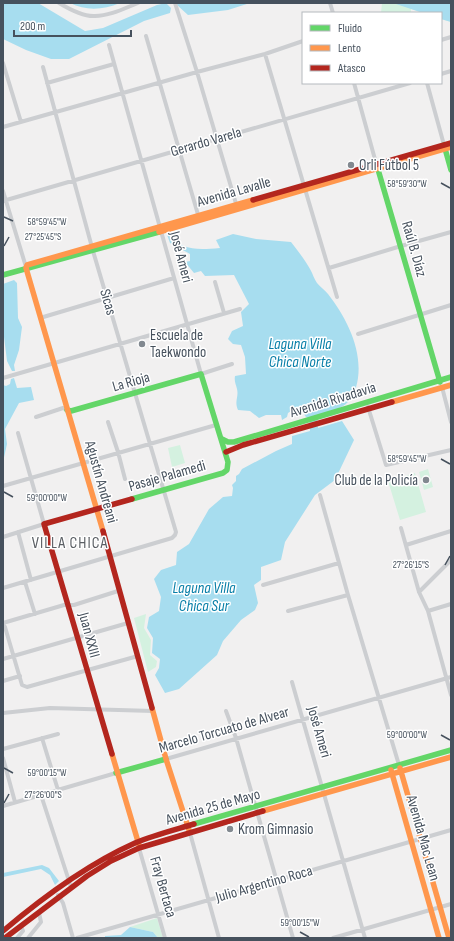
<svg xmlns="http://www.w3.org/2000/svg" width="454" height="941" font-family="'Sofia Sans Condensed',sans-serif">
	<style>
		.green { fill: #d4f1e0 }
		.water { fill: #a7ddef }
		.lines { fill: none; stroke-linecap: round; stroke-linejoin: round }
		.street { stroke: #ccced1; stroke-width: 4 }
		.fast { stroke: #63d668; stroke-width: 5.5 }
		.slow { stroke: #ff974d; stroke-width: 5.5 }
		.jam { stroke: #b3261e; stroke-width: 5.5 }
		.ticks { fill: none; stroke: #46515d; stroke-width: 1.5 }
		.poi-dot { fill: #828990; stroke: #fff; stroke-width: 1.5 }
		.labels { text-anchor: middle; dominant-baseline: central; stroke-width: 3; stroke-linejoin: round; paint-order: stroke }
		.street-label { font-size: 15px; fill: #46515d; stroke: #fff }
		.poi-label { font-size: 15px; fill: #46515d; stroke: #fff; text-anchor: start }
		.water-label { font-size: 16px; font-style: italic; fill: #087fa8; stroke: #fff }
		.neighbourhood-label { font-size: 16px; letter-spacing: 1px; fill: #5b5f64; stroke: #fff }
		.ticks-label { font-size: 10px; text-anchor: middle; fill: #46515d; stroke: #fff; stroke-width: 3; stroke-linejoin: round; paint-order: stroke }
	</style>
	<rect width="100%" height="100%" fill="#f1f0f0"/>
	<path class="green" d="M382,3H451V22L441,19V13H423L411,9V13H381Z
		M180,445L185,463L172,467L168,448Z
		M428,469L433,487L424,490L419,472Z
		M415,473L426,512L400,520L388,481Z
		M146,614L144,628L151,640L150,655L157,661L156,667L148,672L134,618Z
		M157,918L163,938H158L153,932L130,927Z"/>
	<path class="water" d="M3,3H38L85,31L103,28L157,5L166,3L171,8L170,13L144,21L69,59H51L26,50L3,39Z
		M70,3H120C103,10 86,11 70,3Z
		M177,3H250L228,10L188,15L177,5Z
		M393,3H451V22L441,19V13H423Z
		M166,232C182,251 196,250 220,248L216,240L233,234L256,239L291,242C298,251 305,260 310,269C313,274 314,279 317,283C320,287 325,290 328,294C346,317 362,348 358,378C354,405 342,409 317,415L318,428L342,421L354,440L335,480L315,495L285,542L281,560L261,567V580L254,585L258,603L255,610L241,620L223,641L217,655L179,689L165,693L155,675L159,668L160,659L152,653L153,638L147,628L149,617L159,611L161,597L154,579L161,570L176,565L177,552L189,544L209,509L223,497L232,496L233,488L232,485L236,481V476L239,474L242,469L276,451L292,444V436L310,431L309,418L306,417L301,410L296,408L288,413L287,417L282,420L281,415H266L259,418L250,411L238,410C234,401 239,397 237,389C236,384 234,382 235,376L246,374L245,357L241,345L233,344L228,339L232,331L243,326L241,312L249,304L234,275L205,276L201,271L194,273L185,262L190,261V254L170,243Z
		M14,280L17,283L18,318L22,327L19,350L14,365L15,371H12L7,361L3,329V284Z
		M14,378L17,388L31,387L34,400L19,403L5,429L7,444L3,462V385L6,386L10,384L11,379Z
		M42,865L49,868L59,881L55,885L50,875L41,869L3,877V873Z
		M130,927L153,932L158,938H105V936L121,935Z"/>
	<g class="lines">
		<path class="street" d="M59,3C69,9 83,17 95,16C110,16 125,8 138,3
			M175,3L197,72L237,207
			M330,3L333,13
			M146,36L199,218
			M441,40L451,37
			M109,45L201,374L232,364
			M265,54L337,297
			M3,63L21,122
			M441,74L451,71
			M47,83L114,64
			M354,83L376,163
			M427,83L444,145
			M3,127L197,72L265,54L303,41
			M3,191L26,267
			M3,201L410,83
			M329,268L401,246L451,232
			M215,282L224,313
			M40,318L174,278
			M358,334L451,305
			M3,378L240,309
			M442,387L451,422
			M368,407L386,465L451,450
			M36,417L63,408L67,410
			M108,422L118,452L125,479
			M3,486L216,425
			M320,495L348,595L399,765
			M401,528L419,592L428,611L451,695
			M18,532L31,580
			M3,537L44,524L18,433
			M406,545L451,531
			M25,582L35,614
			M263,585L339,563
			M3,588L172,538L175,535L176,532L93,251L43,67
			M419,592L451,560
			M288,611L348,595
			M428,611L451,604
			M3,623L64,605H74L118,591
			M3,625L5,627L22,685L27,687L138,656
			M3,659L128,623
			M3,681L20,676
			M292,682L365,938
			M226,711L236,738L293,938
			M3,713L50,708L153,711
			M42,738L58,790
			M3,749L58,734
			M3,758L15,802
			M166,759L451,677
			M41,795L71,887
			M3,806L116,773
			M190,833L219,938
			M139,848L165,938
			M58,895L63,903L73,938
			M17,938L23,931L21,926
			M28,938L41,922L39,913
			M77,938L451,830
			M333,938L451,904"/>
		<path class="fast" d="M444,145L451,170
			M377,166L440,382
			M3,275L159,232
			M67,410L71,411L201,374L228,462L227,470L223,473L132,499
			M222,439L228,442H234L451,377
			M116,773L166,759
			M194,824L451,750"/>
		<path class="slow" d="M159,232L451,147
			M26,268L103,531
			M26,268L27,265L253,200
			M392,402L451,385
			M152,708L166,759L189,830
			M112,754L139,845
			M400,768L449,938
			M391,770L439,938
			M263,811L451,757"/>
		<path class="jam" d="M253,200L451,143
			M226,452L243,445L392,402
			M103,531L152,708
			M112,754L44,524L132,499
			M3,931C42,898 88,864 135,843C154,835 174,830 194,824
			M5,938L87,876L111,861L139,848L263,811"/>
	</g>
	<path class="ticks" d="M441,183L450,188M4,217L13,221M4,246L9,237M441,459L450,464M4,492L13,497M445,565L450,556M441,735L450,740M4,768L13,773M4,803L9,794M300,932L309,937"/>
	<g class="poi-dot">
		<circle cx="351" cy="165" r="4"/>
		<circle cx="142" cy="344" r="4"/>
		<circle cx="426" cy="480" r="4"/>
		<circle cx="230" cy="829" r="4"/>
	</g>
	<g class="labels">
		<g class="street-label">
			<text transform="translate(206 142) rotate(-16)">Gerardo Varela</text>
			<text transform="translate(234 192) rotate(-16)">Avenida Lavalle</text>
			<text transform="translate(414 249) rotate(74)">Raúl B. Díaz</text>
			<text transform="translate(181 257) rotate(75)">José Ameri</text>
			<text transform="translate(108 302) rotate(74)">Sicas</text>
			<text transform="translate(131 382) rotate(-16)">La Rioja</text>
			<text transform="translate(333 400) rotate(-17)">Avenida Rivadavia</text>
			<text transform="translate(167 476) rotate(-16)">Pasaje Palamedi</text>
			<text transform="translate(101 482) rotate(74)">Agustín Andreani</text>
			<text transform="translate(89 635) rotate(75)">Juan XXIII</text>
			<text transform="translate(224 730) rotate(-16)">Marcelo Torcuato de Alvear</text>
			<text transform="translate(319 732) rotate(74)">José Ameri</text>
			<text transform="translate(213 807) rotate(-16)">Avenida 25 de Mayo</text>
			<text transform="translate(423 838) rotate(74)">Avenida Mac Lean</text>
			<text transform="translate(264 884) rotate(-16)">Julio Argentino Roca</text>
			<text transform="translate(163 887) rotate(74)">Fray Bertaca</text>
		</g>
		<g class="poi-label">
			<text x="359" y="165">Orli Fútbol 5</text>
			<text x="150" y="335">Escuela de<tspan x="150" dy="17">Taekwondo</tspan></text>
			<text x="418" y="480" text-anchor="end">Club de la Policía</text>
			<text x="238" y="829">Krom Gimnasio</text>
		</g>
		<g class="water-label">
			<text x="300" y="344">Laguna Villa<tspan x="300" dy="18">Chica Norte</tspan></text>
			<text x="204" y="588">Laguna Villa<tspan x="204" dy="18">Chica Sur</tspan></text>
		</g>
		<g class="neighbourhood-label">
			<text x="70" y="543">VILLA CHICA</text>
		</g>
	</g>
	<g class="ticks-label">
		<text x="407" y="187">58°59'30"W</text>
		<text x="47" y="225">58°59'45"W</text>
		<text x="43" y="240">27°25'45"S</text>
		<text x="407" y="462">58°59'45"W</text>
		<text x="47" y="501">59°00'00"W</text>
		<text x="411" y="568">27°26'15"S</text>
		<text x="407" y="738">59°00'00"W</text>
		<text x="47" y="776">59°00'15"W</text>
		<text x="43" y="798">27°26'00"S</text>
		<text x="300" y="926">59°00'15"W</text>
	</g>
	<rect width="454" height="941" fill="none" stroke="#46515d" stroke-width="8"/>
	<rect x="302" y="12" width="140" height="72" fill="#ffffff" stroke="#b5b9be"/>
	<rect x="310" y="25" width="20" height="6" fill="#63d668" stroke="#b5b9be"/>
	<text x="338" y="32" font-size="12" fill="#46515d">Fluido</text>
	<rect x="310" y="45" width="20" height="6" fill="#ff974d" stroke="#b5b9be"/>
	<text x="338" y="52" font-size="12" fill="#46515d">Lento</text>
	<rect x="310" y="65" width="20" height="6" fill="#b3261e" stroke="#b5b9be"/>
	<text x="338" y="72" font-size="12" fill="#46515d">Atasco</text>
	<path d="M14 30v6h117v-6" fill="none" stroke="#46515d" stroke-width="2"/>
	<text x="20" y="30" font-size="12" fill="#46515d" stroke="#ffffff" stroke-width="3" paint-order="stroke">200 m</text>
</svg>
